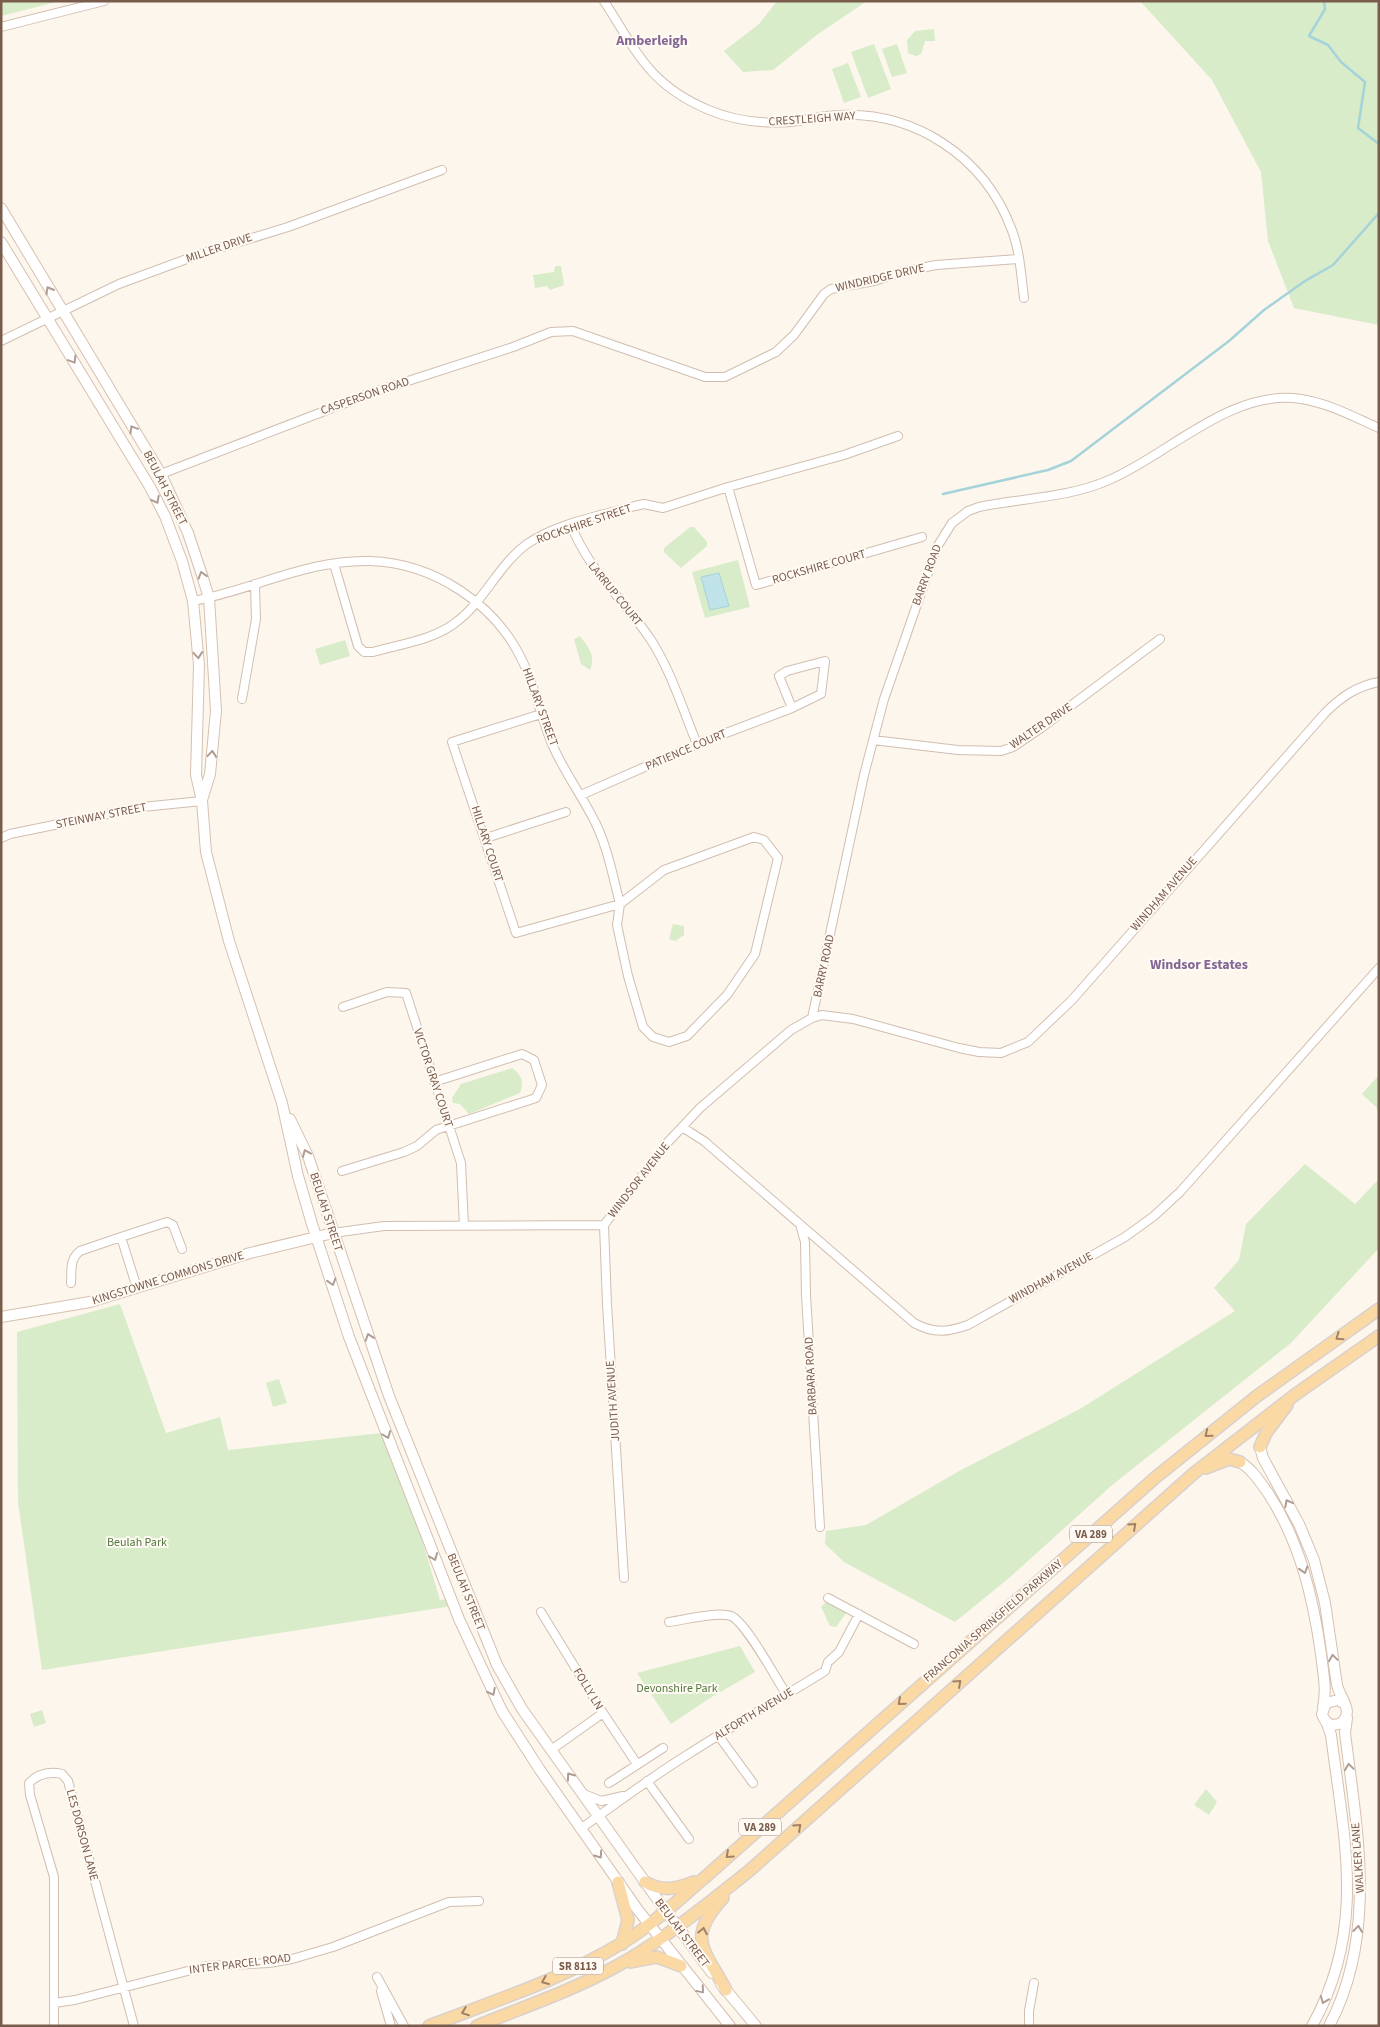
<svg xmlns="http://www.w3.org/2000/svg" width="1380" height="2027" font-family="'Source Sans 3',sans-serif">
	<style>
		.green { fill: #d8ecc9 }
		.water { fill: #bfe3e8; stroke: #a5d3da }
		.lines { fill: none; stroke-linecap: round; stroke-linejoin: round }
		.stream { stroke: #a5d3da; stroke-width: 2.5 }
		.street-casing { stroke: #d1beb0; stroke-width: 10 }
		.secondary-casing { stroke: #d6c0b0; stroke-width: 12 }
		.primary-casing { stroke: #dad1cd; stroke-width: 14 }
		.street { stroke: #fff; stroke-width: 8 }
		.secondary { stroke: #fff; stroke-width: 10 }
		.primary { stroke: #fbd9a5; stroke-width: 11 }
		.oneway { stroke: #af9d94 }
		.oneway2 { stroke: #a18267 }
		.labels { text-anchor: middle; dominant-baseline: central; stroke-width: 4; stroke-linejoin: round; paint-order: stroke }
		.shield { fill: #fffaf3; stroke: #a28b7f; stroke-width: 1 }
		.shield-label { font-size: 11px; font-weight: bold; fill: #7a5c4d }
		.street-label { font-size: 12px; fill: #7a5c4d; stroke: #fffaf3 }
		.park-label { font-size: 12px; fill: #537a41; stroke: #fffaf3 }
		.neighbourhood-label { font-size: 14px; font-weight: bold; fill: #846695; stroke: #fffaf3 }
	</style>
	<rect width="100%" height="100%" fill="#fdf6ec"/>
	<path class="green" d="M1,1H60L1,16Z
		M777,1H867L818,34L773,70L743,72L724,51L759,24Z
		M1140,1H1379V325L1294,308L1268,241L1261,172L1212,80Z
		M934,29L935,41H925L921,54L916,56L908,53L907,40L915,31Z
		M874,44L891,89L868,98L851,52Z
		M897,44L907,73L892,77L882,49Z
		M848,63L861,97L844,103L832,69Z
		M555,266H561L564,285L550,290L547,286L535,288L533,275L554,272Z
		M690,527H694L707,542V546L681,568L664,552V548Z
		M738,560L750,607L705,618L692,572Z
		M580,636C589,648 596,655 590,670L581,664L574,639Z
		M345,640L350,656L320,665L315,649Z
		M673,924L684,926V935L675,941L669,939Z
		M512,1068C522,1075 524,1082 520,1093L469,1114L460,1104L453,1103L452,1098L461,1084Z
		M1379,1075V1115L1376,1107L1362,1094Z
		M1305,1164L1355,1204L1379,1179V1248L1291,1343L1111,1486L1009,1578L955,1622L844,1562L825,1544L826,1531L866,1525L961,1470L1080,1409L1235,1311L1214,1288L1239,1260L1246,1224Z
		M120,1304L166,1433L220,1417L228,1450L390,1432L440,1600L450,1599L452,1606L42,1670L18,1502L17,1332Z
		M279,1379L287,1403L273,1407L266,1383Z
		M826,1602L846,1613L836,1627L830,1626L821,1607Z
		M740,1646L755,1672L710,1698L671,1724L637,1673Z
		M42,1710L46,1723L34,1727L30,1714Z
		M1206,1789L1217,1802L1209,1815L1194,1805Z"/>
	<path class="water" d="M719,573L729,606L710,610L701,577Z"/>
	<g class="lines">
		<path class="stream" d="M1324,1L1325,9L1309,36L1328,45L1341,62L1365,82L1358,128L1379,144
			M943,494L1048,470L1071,461L1229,341L1264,310L1305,281L1333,265L1379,213"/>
		<defs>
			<path id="street" d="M604,1C637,52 649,85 709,110C735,121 764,124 791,122C807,120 823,115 840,115C916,112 984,157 1011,228C1020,250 1021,275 1024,298
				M1,27L104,1
				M1,341L119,284L203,253L288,227L442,170
				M161,474L374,392L513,347L551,332L573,331L705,377H725L776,352L794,335L824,294L831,289L874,281L906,271L936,265L1018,259
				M728,487L756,585L922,537
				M571,525C590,573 623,598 651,640C671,671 683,710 697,744
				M334,564L358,646L364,652H373C400,644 433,640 455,623C484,602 498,565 527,544C557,523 600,516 635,506L644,504L663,508L728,487L844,455L898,436
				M193,601C252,590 309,559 370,561C434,563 496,604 523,662C536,689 541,718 552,744C564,772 583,797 596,824C608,849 613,877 620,904L516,933L452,742L541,714
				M825,661L821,694L792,708L779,676L787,671Z
				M242,699L256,619L255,584
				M873,740L958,750L1001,751L1013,747L1041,728L1160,639
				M581,795L697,744L792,708
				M754,837L764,840L778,858L755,954L727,995L687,1036L669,1042L653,1037L643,1027L628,976L617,925L620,904L664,870Z
				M1,838L10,834L142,807L202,801
				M486,838L566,812
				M343,1007L387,992L406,993L461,1163L464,1226
				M812,1018L864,775L884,699L937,547L952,523L968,511L979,507C1022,498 1068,498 1109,480C1168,455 1232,388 1301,399C1328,403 1354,417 1379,428
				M682,1127L704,1141L914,1323C934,1334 948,1332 968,1325L1125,1237L1154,1216L1180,1192L1379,968
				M342,1171L404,1152L417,1146L436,1130L536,1098L542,1085L534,1060L522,1054L434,1082
				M604,1225L607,1304L624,1578
				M801,1228L805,1242L806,1295L820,1527
				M333,1233L384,1226L604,1225L668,1142L700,1108L791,1030L812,1018L822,1015L853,1019L959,1048L979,1052L1001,1053L1028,1042L1072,1000L1325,713C1340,698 1356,686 1379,682
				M71,1283C72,1270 69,1260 80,1251L121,1237
				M137,1288L121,1237L167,1222L173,1225L182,1249
				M828,1598L914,1644
				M541,1612L603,1713L637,1764
				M669,1622C684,1620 717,1611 731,1616C746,1622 776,1679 787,1695
				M718,1735L753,1783
				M551,1750L603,1713
				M647,1781L689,1839
				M609,1783L663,1748
				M584,1794L601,1801L623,1796
				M580,1829C616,1804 650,1778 687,1755C732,1726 780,1699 825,1671L828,1662L839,1652L859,1614
				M377,1977L404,2026
				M381,1991L391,2026
				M54,2003L75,2000L207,1966L269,1963L292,1959L333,1947L449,1902L479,1901
				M54,2026V1877L30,1795L29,1783C38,1774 49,1771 62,1774L68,1781L134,2026
				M1029,2026V2011L1034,1983"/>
			<path id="secondary" d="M1,208L161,474L188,533L202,575L209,598L216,711L210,774L202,800
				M1,242L150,487L165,516L182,561L193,601L199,665L196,775L202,801L206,852L229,941L282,1103L298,1176L312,1224L349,1337L459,1619L502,1711L540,1770L638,1910L730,2026
				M290,1119L308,1156L389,1396L497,1665L522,1709L660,1903L712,1973
				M1,1317L90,1302L250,1253L333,1233
				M1260,1447L1263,1458L1299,1524L1314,1560L1325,1603L1337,1685C1340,1698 1355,1712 1341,1723C1332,1727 1325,1724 1322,1714L1326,1703L1338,1700L1345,1704
				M1240,1462C1252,1469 1260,1482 1268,1493C1300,1542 1313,1597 1321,1654C1323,1672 1327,1689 1323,1707
				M721,1984L756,2026
				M1312,2026C1367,1928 1344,1839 1331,1735L1326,1721
				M1329,2026C1378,1934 1357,1831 1345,1733L1347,1718"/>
			<path id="primary" d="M1260,1447L1266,1433L1287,1405
				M1206,1468L1229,1459L1240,1462
				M618,1882L628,1920L622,1944
				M645,1882C663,1892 676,1889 694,1882
				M723,1898C686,1938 704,1949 726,1990
				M631,1962L657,1957L681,1966
				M429,2026C494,2001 563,1979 622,1943C651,1926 677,1901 703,1879L1156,1477L1257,1396L1379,1309
				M477,2026C524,2007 571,1991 615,1967C663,1941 706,1905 749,1871L1193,1474L1296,1394L1379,1336"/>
		</defs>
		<use href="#street" class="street-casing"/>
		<use href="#secondary" class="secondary-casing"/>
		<use href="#primary" class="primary-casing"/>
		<use href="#street" class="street"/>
		<use href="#secondary" class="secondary"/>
		<use href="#primary" class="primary"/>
	</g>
	<defs><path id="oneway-chevron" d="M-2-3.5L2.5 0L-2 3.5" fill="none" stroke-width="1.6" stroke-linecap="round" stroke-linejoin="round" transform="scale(1.25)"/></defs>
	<g class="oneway">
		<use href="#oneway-chevron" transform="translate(49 290) rotate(-120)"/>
		<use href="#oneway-chevron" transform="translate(73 360) rotate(59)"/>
		<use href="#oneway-chevron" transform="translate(133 429) rotate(-121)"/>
		<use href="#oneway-chevron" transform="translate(156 500) rotate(62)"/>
		<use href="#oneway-chevron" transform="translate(202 575) rotate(-107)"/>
		<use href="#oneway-chevron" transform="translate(198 655) rotate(85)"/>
		<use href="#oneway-chevron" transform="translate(212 754) rotate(-85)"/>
		<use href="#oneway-chevron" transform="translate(306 1153) rotate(-113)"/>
		<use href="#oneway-chevron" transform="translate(332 1282) rotate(73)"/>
		<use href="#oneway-chevron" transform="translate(369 1337) rotate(-109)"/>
		<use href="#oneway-chevron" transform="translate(387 1435) rotate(69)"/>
		<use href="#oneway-chevron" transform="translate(1288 1503) rotate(-118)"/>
		<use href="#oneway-chevron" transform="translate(434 1557) rotate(68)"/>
		<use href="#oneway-chevron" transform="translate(1304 1570) rotate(73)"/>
		<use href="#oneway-chevron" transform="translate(1333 1658) rotate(-98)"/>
		<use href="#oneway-chevron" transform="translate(492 1692) rotate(63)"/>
		<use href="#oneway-chevron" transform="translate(1349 1767) rotate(-98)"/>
		<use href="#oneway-chevron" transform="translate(570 1776) rotate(-126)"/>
		<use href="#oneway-chevron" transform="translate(599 1855) rotate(55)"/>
		<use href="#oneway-chevron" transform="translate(1358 1929) rotate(-84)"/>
		<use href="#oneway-chevron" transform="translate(701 1990) rotate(50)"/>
		<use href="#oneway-chevron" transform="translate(1324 2000) rotate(112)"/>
	</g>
	<g class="oneway2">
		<use href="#oneway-chevron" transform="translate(1339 1337) rotate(145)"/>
		<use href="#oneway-chevron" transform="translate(1208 1434) rotate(141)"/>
		<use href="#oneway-chevron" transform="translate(1133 1526) rotate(-42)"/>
		<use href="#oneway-chevron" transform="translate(958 1683) rotate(-42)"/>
		<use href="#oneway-chevron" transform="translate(901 1702) rotate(139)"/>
		<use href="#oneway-chevron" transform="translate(798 1827) rotate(-42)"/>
		<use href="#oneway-chevron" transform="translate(729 1855) rotate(138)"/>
		<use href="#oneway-chevron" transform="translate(703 1931) rotate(-79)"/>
		<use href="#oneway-chevron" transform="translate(545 1981) rotate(157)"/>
		<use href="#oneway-chevron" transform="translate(465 2012) rotate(159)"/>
	</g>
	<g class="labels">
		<g class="shield">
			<rect x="1070" y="1525.5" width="42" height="17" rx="4"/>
			<rect x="739" y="1818.5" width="42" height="17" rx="4"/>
			<rect x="553" y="1957.5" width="50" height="17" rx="4"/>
		</g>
		<g class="shield-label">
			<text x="1091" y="1534">VA 289</text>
			<text x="760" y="1827">VA 289</text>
			<text x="578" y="1966">SR 8113</text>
		</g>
		<g class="street-label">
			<text transform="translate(812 119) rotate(-4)">CRESTLEIGH WAY</text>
			<text transform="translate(219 248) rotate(-19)">MILLER DRIVE</text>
			<text transform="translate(880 278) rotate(-13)">WINDRIDGE DRIVE</text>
			<text transform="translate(365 396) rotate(-19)">CASPERSON ROAD</text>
			<text transform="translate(165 488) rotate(63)">BEULAH STREET</text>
			<text transform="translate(584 524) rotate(-19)">ROCKSHIRE STREET</text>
			<text transform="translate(819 567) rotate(-16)">ROCKSHIRE COURT</text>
			<text transform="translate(927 575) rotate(-70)">BARRY ROAD</text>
			<text transform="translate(615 594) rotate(51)">LARRUP COURT</text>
			<text transform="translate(540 707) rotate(70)">HILLARY STREET</text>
			<text transform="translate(1041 726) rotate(-34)">WALTER DRIVE</text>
			<text transform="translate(686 750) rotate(-23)">PATIENCE COURT</text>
			<text transform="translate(101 816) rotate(-11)">STEINWAY STREET</text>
			<text transform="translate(487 844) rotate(72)">HILLARY COURT</text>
			<text transform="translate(1164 894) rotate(-49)">WINDHAM AVENUE</text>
			<text transform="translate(824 966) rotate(-78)">BARRY ROAD</text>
			<text transform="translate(433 1078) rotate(72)">VICTOR GRAY COURT</text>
			<text transform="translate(639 1180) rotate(-52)">WINDSOR AVENUE</text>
			<text transform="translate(326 1212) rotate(72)">BEULAH STREET</text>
			<text transform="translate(168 1278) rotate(-17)">KINGSTOWNE COMMONS DRIVE</text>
			<text transform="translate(1051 1278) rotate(-29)">WINDHAM AVENUE</text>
			<text transform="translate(811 1376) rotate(-93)">BARBARA ROAD</text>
			<text transform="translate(613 1401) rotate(-94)">JUDITH AVENUE</text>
			<text transform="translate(466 1592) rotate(68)">BEULAH STREET</text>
			<text transform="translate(993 1621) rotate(-41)">FRANCONIA-SPRINGFIELD PARKWAY</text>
			<text transform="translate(588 1689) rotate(59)">FOLLY LN</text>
			<text transform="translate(754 1714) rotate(-31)">ALFORTH AVENUE</text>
			<text transform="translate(82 1835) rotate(75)">LES DORSON LANE</text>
			<text transform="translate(1358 1858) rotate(-94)">WALKER LANE</text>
			<text transform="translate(682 1933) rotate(53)">BEULAH STREET</text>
			<text transform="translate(240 1964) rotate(-7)">INTER PARCEL ROAD</text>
		</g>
		<g class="park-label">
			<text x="137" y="1542">Beulah Park</text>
			<text x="677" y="1688">Devonshire Park</text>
		</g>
		<g class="neighbourhood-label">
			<text x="652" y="41">Amberleigh</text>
			<text x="1199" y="965">Windsor Estates</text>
		</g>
	</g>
	<rect width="1380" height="2027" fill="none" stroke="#7a5c4d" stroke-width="5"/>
</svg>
